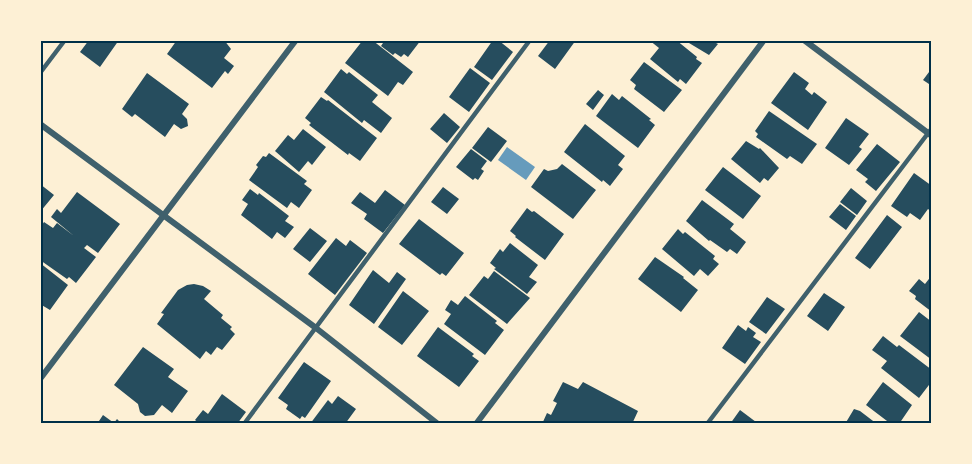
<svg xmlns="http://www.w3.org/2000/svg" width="972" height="464" font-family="'DM Sans',sans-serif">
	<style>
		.water { fill: #669bbc }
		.building { fill: #264d5e }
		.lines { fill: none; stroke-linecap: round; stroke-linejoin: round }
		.service { stroke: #3f606c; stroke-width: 4.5 }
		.minor { stroke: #3f606c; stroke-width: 6 }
		.neatline { fill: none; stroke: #003049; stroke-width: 2 }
	</style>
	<rect width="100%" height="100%" fill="#fdf0d5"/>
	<path class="water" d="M507,147L535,167L526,180L498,160Z"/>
	<path class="building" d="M89,40H119L100,67L80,52Z
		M177,40H224L231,49L224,58L234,66L228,74L225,71L212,88L167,54Z
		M363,40H372L413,72L403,85L398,82L388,96L345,63Z
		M379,40H421L408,57L404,54L401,57L395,53L393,55L381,46L383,43Z
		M493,40H498L513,52L492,80L474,67Z
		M550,40H576L555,69L538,56Z
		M649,40H676L697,57L696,59L702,63L686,84L680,79L678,82L650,59L659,48Z
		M684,40H718L716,43L718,44L709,55Z
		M644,62L682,90L664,112L634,89L636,85L630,80Z
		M470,68L490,83L469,112L449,97Z
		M932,68V86L923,80Z
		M341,69L347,74L349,72L378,95L372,102L392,118L381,133L364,120L362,123L324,92Z
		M794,72L809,83L805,89L812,95L814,92L827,102L808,130L771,103Z
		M147,73L189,104L182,114L187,119L188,126L181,129L174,124L165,137L135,114L132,117L122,109Z
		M598,90L604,95L593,110L586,104Z
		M612,94L619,100L622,96L651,119L649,120L655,125L638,148L596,116Z
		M321,97L327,101L328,100L377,138L360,161L349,153L348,155L309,125L311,123L305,118Z
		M769,111L817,144L802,164L790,156L787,159L756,137L758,134L755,131Z
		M444,113L460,127L447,143L430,129Z
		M846,118L869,134L859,147L862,149L849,165L825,148Z
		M585,124L625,156L618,165L623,169L610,186L603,180L602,182L564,152Z
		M488,127L507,141L491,162L472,148Z
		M303,129L326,147L312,165L308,161L299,172L275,151L288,135L294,140Z
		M746,141L759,149L760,148L779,168L768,181L764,178L760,183L731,159Z
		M877,144L900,162L876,191L865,182L868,179L856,170Z
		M471,149L487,161L481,169L484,171L478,180L475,178L473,180L456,167Z
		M269,153L307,181L304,184L312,190L299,208L291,202L287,208L249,180L258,167L256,165L263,156L266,157Z
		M562,164L596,190L573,219L531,187L544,169L548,171L557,169Z
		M723,167L761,196L743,219L705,190Z
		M914,173L932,186V212L928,209L920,220L910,213L907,217L891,206Z
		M40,184L54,195L40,212Z
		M443,187L459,199L447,214L431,202Z
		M851,188L867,201L857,215L840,202Z
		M250,189L258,195L259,193L289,216L285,221L294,227L285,238L277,232L272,239L241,215L248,204L242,200Z
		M385,190L405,205L383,233L364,219L367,214L351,203L360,192L375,203Z
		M77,192L120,224L98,253L87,245L84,248L96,257L76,283L69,277L67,279L40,260V228L44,222L53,228L57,223L74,236L51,217L57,209L61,213Z
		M702,200L734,224L730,229L746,242L737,254L730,249L727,252L710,240L709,241L686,221Z
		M840,204L856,216L846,230L829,217Z
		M527,208L532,212L534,211L564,234L545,260L515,237L516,236L510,231Z
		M887,215L902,227L870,269L855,258Z
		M419,219L464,253L446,276L442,273L440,275L399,244Z
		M310,228L327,241L310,262L293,249Z
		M678,229L683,234L685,232L715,256L713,259L719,264L708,276L700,269L694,276L662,249Z
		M336,238L346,246L350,240L367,253L335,295L308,274Z
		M510,243L538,265L529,277L537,282L527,294L494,269L496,268L490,263L500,249L503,252Z
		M655,257L684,277L683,278L698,290L681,312L638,279Z
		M40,263L68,285L50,310L40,304Z
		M373,270L389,283L397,272L406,279L374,324L349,305Z
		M494,271L530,298L507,324L469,295L484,276L488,279Z
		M932,275V312L915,299L916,296L909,291L919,279L925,284Z
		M194,284L203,286L211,291L204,299L223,315L221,318L232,327L230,329L235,334L222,350L217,347L211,355L206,351L200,359L157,324L164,314L161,313L178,290L187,285Z
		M403,291L429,311L402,345L378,327Z
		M824,293L845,307L828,331L807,316Z
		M465,296L497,321L495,323L504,330L485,355L444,324L451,314L445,310L451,300L458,305Z
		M767,297L785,309L766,334L749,322Z
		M919,312L932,322V360L900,336Z
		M738,325L746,331L748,327L756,333L753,337L761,342L745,364L722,348Z
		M438,327L474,354L472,356L479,361L459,387L417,356Z
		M883,336L897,347L899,345L932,370V381L919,398L881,368L887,361L872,350Z
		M143,347L174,369L168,377L188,391L172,413L162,405L154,415L145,416L140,412L138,404L114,385Z
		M304,362L331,381L305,418L302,416L300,419L286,409L288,405L278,398Z
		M563,382L578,389L583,382L638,411L632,424H542L547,413L551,415L557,403L553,401Z
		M883,382L912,405L899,424H891L866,405Z
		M222,394L246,412L237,424H200L195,420L203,410L208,414Z
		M338,396L356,409L345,424H310L328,400L332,404Z
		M854,409L860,411L877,424H845Z
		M740,410L756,422L755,424H730Z
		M103,415L114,423L117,419L122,424H97Z"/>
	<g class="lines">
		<path class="service" d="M40,73L65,40
			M244,424L530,40
			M707,424L932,128"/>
		<path class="minor" d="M804,40L932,136
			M40,124L316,328L438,424
			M40,379L296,40
			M476,424L764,40"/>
	</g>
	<rect width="972" height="464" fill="none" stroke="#fdf0d5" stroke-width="84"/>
	<rect x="42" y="42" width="888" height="380" class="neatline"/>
</svg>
